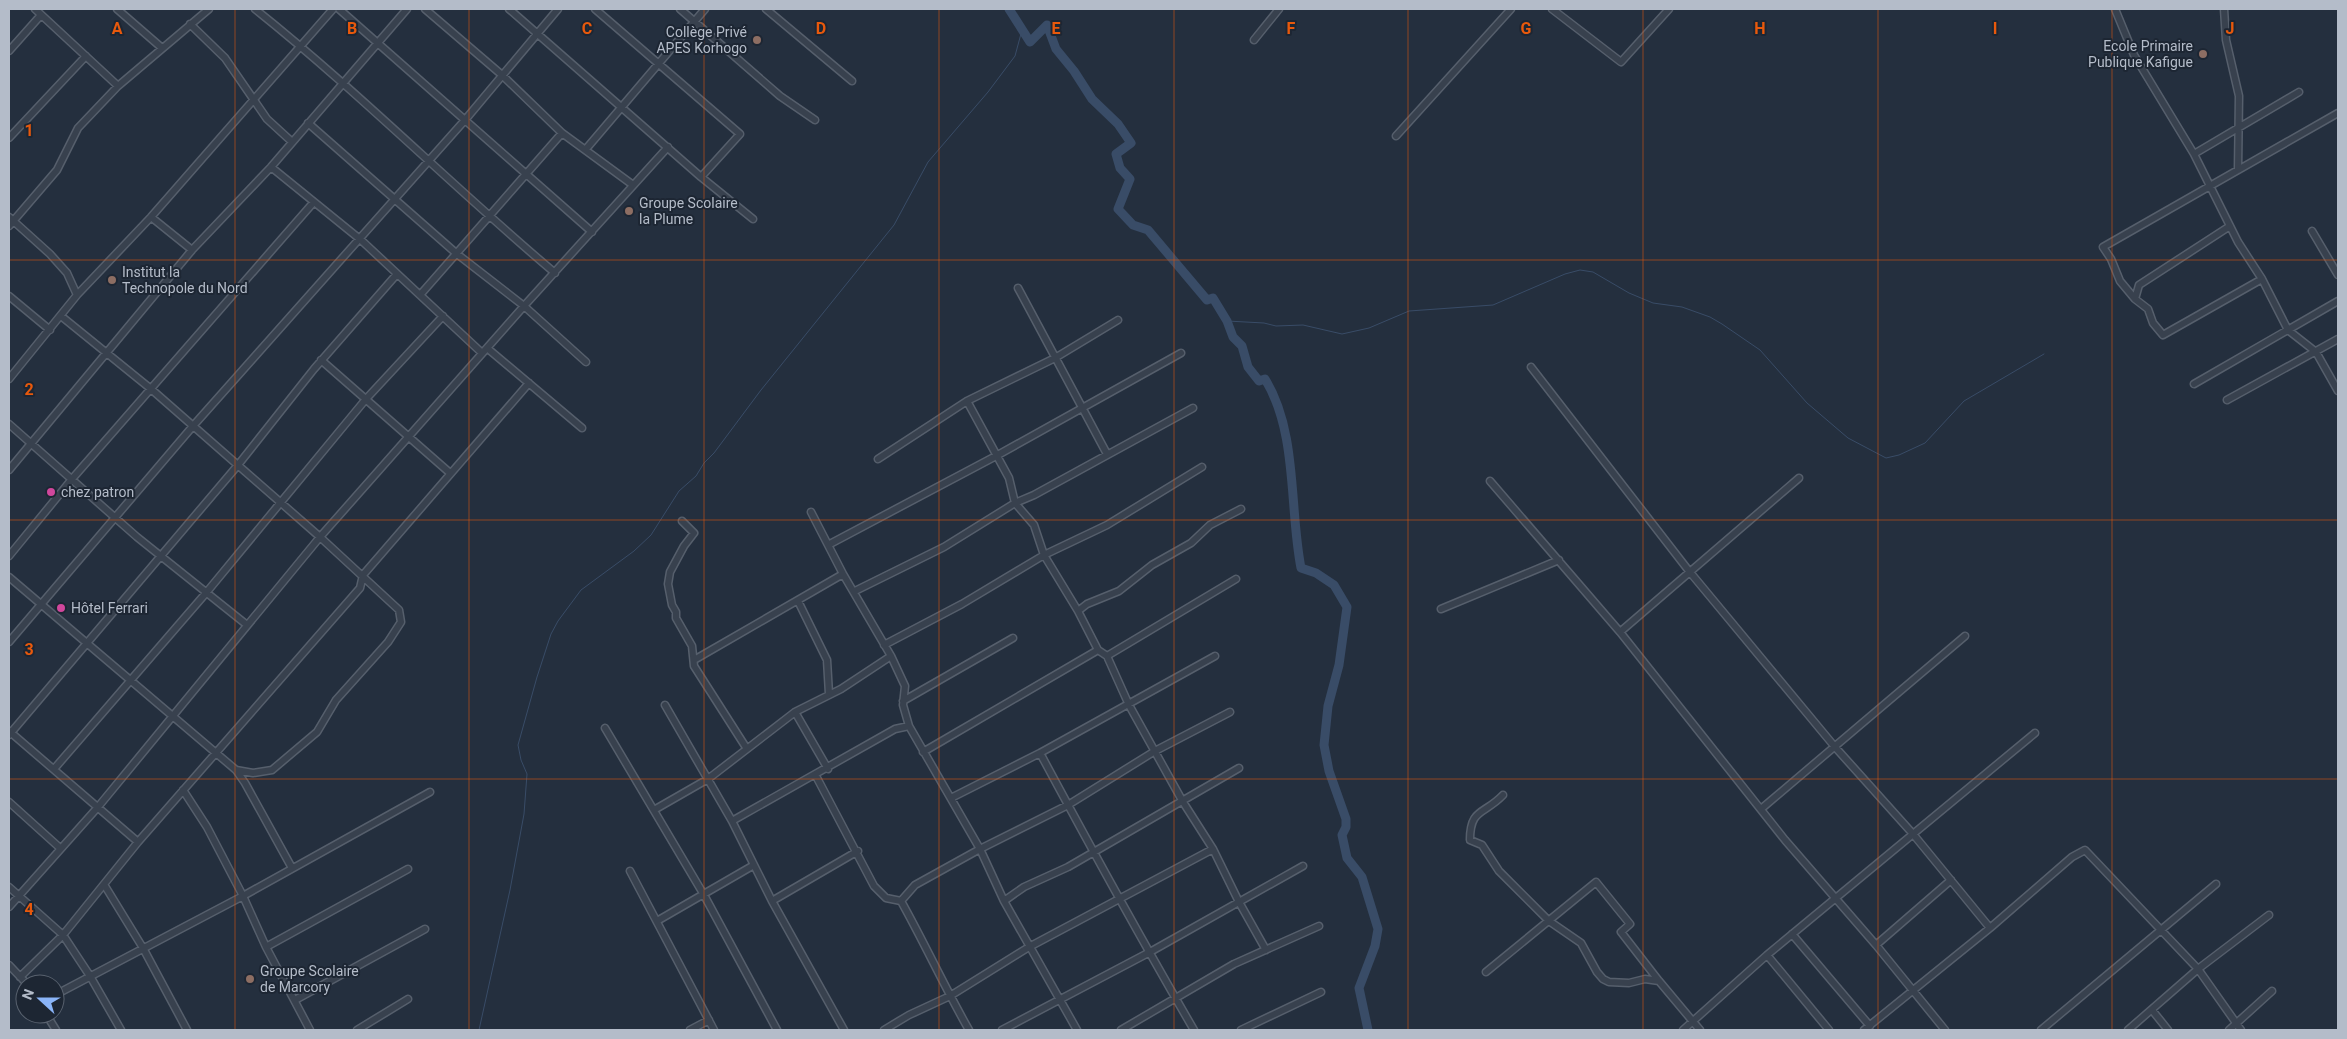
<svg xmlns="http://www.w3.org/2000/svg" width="2347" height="1039" font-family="Roboto,sans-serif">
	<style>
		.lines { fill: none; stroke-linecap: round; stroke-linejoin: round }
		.stream { stroke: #394c67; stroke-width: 1 }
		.river { stroke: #394c67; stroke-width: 9 }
		.minor-casing { stroke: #565f6c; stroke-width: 9 }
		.minor { stroke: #38414e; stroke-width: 6 }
		.grid { fill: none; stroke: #e8590c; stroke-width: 1; stroke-opacity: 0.55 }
		.education-dot { fill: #8d6e63; stroke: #1d2633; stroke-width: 2 }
		.hotel-dot { fill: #d1479c; stroke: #1d2633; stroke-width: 2 }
		.labels { text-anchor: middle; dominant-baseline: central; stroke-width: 4; stroke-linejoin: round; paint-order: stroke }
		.poi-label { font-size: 14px; fill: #b4bcc9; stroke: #1d2633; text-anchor: start }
		.grid-label { font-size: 16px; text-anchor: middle; font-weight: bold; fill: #e8590c; stroke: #1d2633; stroke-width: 4; stroke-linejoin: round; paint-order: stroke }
	</style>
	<rect width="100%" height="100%" fill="#242f3e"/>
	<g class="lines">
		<path class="stream" d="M1227,321L1264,323L1276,326L1303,325L1342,334L1369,328L1409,311L1493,305L1565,274L1580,270L1593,272L1629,293L1653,303L1682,307L1710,317L1722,324L1760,350L1807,403L1848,438L1886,458L1899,455L1925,443L1964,401L2044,354
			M479,1030L510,890L524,814L527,774L521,760L518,745L537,677L551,634L558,621L581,590L634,551L651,535L679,491L696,476L704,463L714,453L761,390L894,225L928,162L988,92L1015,56L1022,30"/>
		<path class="river" d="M1009,9L1030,42L1047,25L1056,49L1074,71L1092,99L1118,124L1131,143L1116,154L1120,168L1130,179L1118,209L1133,225L1148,230L1207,300L1213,298L1227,321L1233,337L1242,346L1248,367L1259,381L1265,379C1298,433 1289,507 1301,568L1316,573L1334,585L1347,607L1339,665L1328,706L1324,745L1329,771L1346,819V827L1342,835L1347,858L1362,877L1378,929L1375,946L1359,988L1368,1030"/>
		<defs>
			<path id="minor" d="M35,9L118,86
				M117,9L162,48
				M255,9C359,92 453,187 555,273
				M339,9L592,232
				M425,9L502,75L562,133L633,185
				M509,9L701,177L753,219
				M595,9L740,134L701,177
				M680,9L780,96L815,120
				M766,9L852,81
				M1552,9L1621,62L1669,9
				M2115,9L2134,55L2194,154L2238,242L2262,279L2288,330L2316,352L2338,391
				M2224,9L2226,40L2239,96L2238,170
				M190,24L225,58L267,119L291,141
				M1254,40L1279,9
				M9,51L41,15
				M308,123L457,254L524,306L586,362
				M1396,136L1511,9
				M9,138L86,56
				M586,149L705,9
				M2194,154L2299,92
				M271,167L361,240L482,353
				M9,217L50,254L67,273L77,295
				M151,217L192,250
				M9,226L57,170L78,128L118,86L209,9
				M2312,231L2338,275
				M2262,279L2163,335L2153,323L2148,309L2135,299L2120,281L2111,259L2103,247L2338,113
				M1018,288L1107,454
				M420,295L562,133
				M9,296L50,330
				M2135,299L2139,285L2230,226
				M61,316L151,389L320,537L399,610L401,622L388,642L336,700L317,732L272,770L253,773L236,770
				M487,348L582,428
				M321,360L450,473
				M1531,367L1689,571L1835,747L1913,834L1990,928
				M9,379L77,295L151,217L333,9
				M2194,384L2338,301
				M2227,400L2338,339
				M967,401L1009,478L1015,503L1034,525L1044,555L1078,611L1098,650L1107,656L1129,705L1183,802L1213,849L1239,902L1266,950
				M9,424L137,537L247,625
				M878,459L967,401L1055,358L1118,320
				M9,470L192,250L271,167L407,9
				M1490,481L1620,632L1785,840L1876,945L1945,1030
				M811,512L843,574L891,656L905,686L903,705L909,726L980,849L1004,901L1077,1030
				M682,521L694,533L684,546L670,572L668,584L672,605L676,612V618L692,646L694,666L747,749
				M828,545L996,456L1181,353
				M9,556L72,479L313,203
				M9,577L236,770L245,783L292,868
				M855,591L944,547L1015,503L1034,495L1193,408
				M798,601L827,660L829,694
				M1441,609L1559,560
				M1078,611L1087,604L1119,591L1152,565L1191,543L1210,525L1241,509
				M1620,632L1799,478
				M9,642L193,426L465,120L558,9
				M884,645L962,604L1044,555L1107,525L1202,467
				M1107,656L1236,579
				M694,660L843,574
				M903,701L1013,638
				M665,705L732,821L772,901L844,1030
				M795,712L828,769
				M605,728L704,895L777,1030
				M9,731L138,842
				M9,735L238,465L314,369L397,274
				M923,752L1098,650
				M1040,753C1090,846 1141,939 1194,1030
				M54,769L206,593L366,399L443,316
				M816,776L874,886L886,898L901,901C925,944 945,988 969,1030
				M183,790L207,827L243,896L266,947L310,1030
				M1503,795C1484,815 1470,808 1470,840L1482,845L1499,871L1549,921L1581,943L1597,972L1603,979L1609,982L1629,983L1645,979L1659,981
				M951,798L1040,753L1215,656
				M9,802L60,848
				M1761,809L1965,636
				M654,810L708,779L795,712L841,689L891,656
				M732,821L895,729L909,726
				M630,871L714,1030
				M105,886L143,948L187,1030
				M9,887L63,935L90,976L121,1030
				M772,901L858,851
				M901,901L915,885L980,849L1068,805L1155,751L1230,712
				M1004,901L1024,887L1068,867L1239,768
				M9,907L98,807L320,537L524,306L668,147
				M657,921L754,865
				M1792,934L1870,1026
				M1876,945L1951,880
				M266,947L408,869
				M1767,955L1829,1030
				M9,965L27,984
				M1486,972L1596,882L1630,924L1621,932L1659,981L1700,1030
				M20,977L63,935L138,842L360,588L363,575L529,383
				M55,995L243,896L430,792
				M295,1000L425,929
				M2152,1010L2168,1030
				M46,1014L56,1030
				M357,1030L408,999
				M690,1030L709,1020
				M884,1030L909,1015L950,996L1029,947L1213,849
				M1002,1030L1150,952L1303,866
				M1121,1030L1234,964L1319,926
				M1241,1030L1321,992
				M1683,1030L1767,955L2035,733
				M1864,1030L1990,928L2072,857L2085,850L2198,969L2241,1030
				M2041,1030L2216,884
				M2128,1030L2198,969L2269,915
				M2229,1030L2272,991"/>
		</defs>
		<use href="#minor" class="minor-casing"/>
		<use href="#minor" class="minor"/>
	</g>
	<path class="grid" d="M235,9V1030M469,9V1030M704,9V1030M939,9V1030M1174,9V1030M1408,9V1030M1643,9V1030M1878,9V1030M2112,9V1030M9,260H2338M9,520H2338M9,779H2338"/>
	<g class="education-dot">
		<circle cx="757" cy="40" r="5"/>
		<circle cx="2203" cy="54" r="5"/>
		<circle cx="629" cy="211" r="5"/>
		<circle cx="112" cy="280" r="5"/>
		<circle cx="250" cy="979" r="5"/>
	</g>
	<g class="hotel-dot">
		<circle cx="51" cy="492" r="5"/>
		<circle cx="61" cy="608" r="5"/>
	</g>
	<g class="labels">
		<g class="poi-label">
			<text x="747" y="32" text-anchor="end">Collège Privé<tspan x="747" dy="16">APES Korhogo</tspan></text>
			<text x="2193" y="46" text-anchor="end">Ecole Primaire<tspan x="2193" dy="16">Publique Kafigue</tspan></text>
			<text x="639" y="203">Groupe Scolaire<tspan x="639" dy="16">la Plume</tspan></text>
			<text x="122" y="272">Institut la<tspan x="122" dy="16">Technopole du Nord</tspan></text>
			<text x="61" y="492">chez patron</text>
			<text x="71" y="608">Hôtel Ferrari</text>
			<text x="260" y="971">Groupe Scolaire<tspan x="260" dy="16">de Marcory</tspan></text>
		</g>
	</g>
	<g class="grid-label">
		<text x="117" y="34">A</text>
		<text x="352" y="34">B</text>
		<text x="587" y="34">C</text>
		<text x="821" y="34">D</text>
		<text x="1056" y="34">E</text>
		<text x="1291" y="34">F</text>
		<text x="1526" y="34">G</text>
		<text x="1760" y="34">H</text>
		<text x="1995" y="34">I</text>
		<text x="2230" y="34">J</text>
		<text x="29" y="136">1</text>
		<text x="29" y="395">2</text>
		<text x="29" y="655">3</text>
		<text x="29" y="915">4</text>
	</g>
	<rect width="2347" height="1039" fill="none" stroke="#b4bcc9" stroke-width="20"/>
	<g transform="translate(40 999) rotate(291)"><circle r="24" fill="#1d2633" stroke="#59626f"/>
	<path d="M0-4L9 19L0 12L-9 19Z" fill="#8ab4f8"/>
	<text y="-8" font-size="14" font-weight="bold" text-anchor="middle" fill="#b4bcc9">N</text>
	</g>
</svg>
